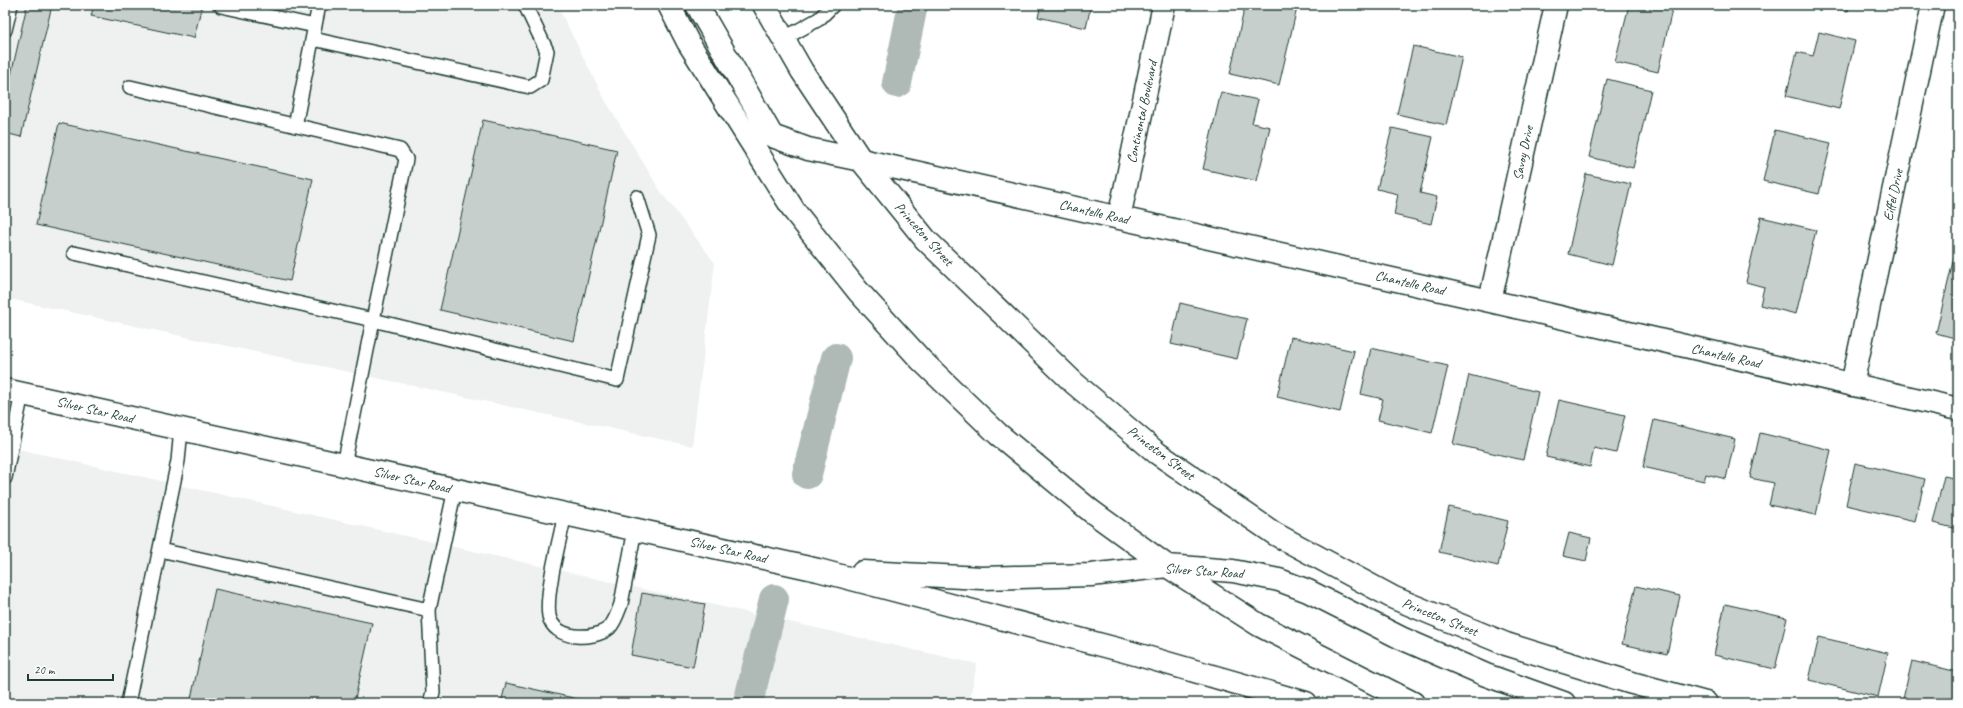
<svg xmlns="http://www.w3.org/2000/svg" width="1963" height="708" font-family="Caveat,sans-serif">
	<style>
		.built { fill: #eef1f0 }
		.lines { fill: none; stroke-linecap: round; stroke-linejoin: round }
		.canal { stroke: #afbab7; stroke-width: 30 }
		.building { fill: #c7cfcc; stroke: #1f3d34 }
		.lane-casing { stroke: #1f3d34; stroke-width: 16 }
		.street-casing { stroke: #1f3d34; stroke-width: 25 }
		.secondary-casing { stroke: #1f3d34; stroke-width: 25 }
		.lane { stroke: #fff; stroke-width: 13 }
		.street { stroke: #fff; stroke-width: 22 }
		.secondary { stroke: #fff; stroke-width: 22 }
		.labels { text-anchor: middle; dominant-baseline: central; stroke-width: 3; stroke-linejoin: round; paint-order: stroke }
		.street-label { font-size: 14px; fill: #1f3d34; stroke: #fff }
	</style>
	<rect width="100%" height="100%" fill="#fff"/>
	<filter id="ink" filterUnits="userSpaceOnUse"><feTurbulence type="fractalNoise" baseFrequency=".025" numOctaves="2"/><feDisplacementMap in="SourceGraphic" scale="8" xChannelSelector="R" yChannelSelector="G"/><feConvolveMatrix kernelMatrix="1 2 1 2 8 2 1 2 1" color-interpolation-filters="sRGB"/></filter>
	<g filter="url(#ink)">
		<path class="built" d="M5,5H557L604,98L661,192L715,263L692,446L5,298Z
			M5,446L977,664L969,703H5Z"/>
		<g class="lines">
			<path class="canal" d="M897,83L913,5
				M807,474L836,358
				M748,703L774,599"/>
		</g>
		<path class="building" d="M27,5H52L21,137L5,133V101Z
			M94,5H202L194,38L91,16Z
			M1041,5H1091L1086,28L1038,17Z
			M1245,5H1285L1297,8L1279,85L1230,74Z
			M1629,5H1673L1658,72L1615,62Z
			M1822,5H1850L1848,11Z
			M1819,32L1855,41L1839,109L1786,96L1797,52L1813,56Z
			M1413,46L1462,57L1446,125L1397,114Z
			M1607,79L1651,90L1633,168L1589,157Z
			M1221,92L1258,100L1252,123L1270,127L1257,181L1203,169Z
			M483,120L617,150L574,341L440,310Z
			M59,123L313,179L290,281L36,225Z
			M1392,128L1433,137L1420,193L1437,197L1431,224L1394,215L1398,194L1377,189Z
			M1775,130L1831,143L1819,194L1763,181Z
			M1586,174L1631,184L1612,265L1568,254Z
			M1761,217L1816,230L1796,314L1760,305L1764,287L1746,282Z
			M1954,257L1958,258V339L1936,333Z
			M1180,303L1247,319L1237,359L1171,344Z
			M1291,337L1354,351L1340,412L1277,397Z
			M1371,348L1448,366L1432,433L1378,420L1383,399L1361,394Z
			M1469,375L1538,392L1523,460L1453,444Z
			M1559,400L1625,415L1616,453L1594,448L1590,467L1546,457Z
			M1654,420L1735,439L1726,479L1706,474L1704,481L1643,467Z
			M1760,433L1831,450L1816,515L1769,505L1774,483L1750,478Z
			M1855,463L1925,479L1915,521L1846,505Z
			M1944,476L1958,479V529L1933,523Z
			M1449,507L1508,521L1498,566L1439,552Z
			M1569,533L1591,538L1586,561L1563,556Z
			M1636,586L1680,596L1667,654L1622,644Z
			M5,587L10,588L5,609Z
			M215,589L372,623L354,703H190Z
			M642,593L705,604L693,667L631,655Z
			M1725,604L1787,618L1775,669L1714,655Z
			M1819,637L1888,653L1878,697L1809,680Z
			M1912,661L1958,672V703H1902Z
			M506,683L596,703H501Z"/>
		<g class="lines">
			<defs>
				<path id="lane" d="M221,6L315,26
					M5,30L11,5
					M313,39L530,87L541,80L547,51L525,5
					M783,39L819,19L833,5
					M295,126L319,5
					M74,253L373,320L406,159L400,150L130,87
					M344,465L373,320L617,380L649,235L637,197
					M5,478L22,393
					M565,514C560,539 545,593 549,616C554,640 593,641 609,628C615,622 618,612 621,604L635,529
					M160,550L429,610
					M128,703L178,461L181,429
					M430,703L433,692L429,610L455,489"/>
				<path id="street" d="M861,160L1490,301L1958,409
					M1119,218L1164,5
					M1490,301L1556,5
					M1852,385L1933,5"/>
				<path id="secondary" d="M669,5L688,42L795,212L858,291L921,360L998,434L1091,511L1167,566L1259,625L1413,703
					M697,5L772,136L808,149L861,160
					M764,5L802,71L861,160L926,240L1074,383L1157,453L1275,534L1394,598L1506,644L1632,683L1706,703
					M5,390L818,570L1132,653L1306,703
					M863,572L982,578L1091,575L1167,566L1233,571L1279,580L1308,591L1401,638L1486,675L1564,703"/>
			</defs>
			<use href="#lane" class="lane-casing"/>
			<use href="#street" class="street-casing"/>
			<use href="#secondary" class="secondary-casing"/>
			<use href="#lane" class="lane"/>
			<use href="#street" class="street"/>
			<use href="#secondary" class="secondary"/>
		</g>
	</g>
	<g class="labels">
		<g class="street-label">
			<text transform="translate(1142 112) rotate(-78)">Continental Boulevard</text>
			<text transform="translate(1523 153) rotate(-78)">Savoy Drive</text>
			<text transform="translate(1893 195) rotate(-78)">Eiffel Drive</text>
			<text transform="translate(1094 212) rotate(13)">Chantelle Road</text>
			<text transform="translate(924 234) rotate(48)">Princeton Street</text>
			<text transform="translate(1410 283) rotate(13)">Chantelle Road</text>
			<text transform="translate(1726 356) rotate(13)">Chantelle Road</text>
			<text transform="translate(95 410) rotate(13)">Silver Star Road</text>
			<text transform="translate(1161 453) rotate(37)">Princeton Street</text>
			<text transform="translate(412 480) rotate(13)">Silver Star Road</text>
			<text transform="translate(728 550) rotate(13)">Silver Star Road</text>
			<text transform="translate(1204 571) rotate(4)">Silver Star Road</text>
			<text transform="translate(1440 617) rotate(22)">Princeton Street</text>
		</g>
	</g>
	<rect width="1963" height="708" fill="none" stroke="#fff" stroke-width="20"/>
	<rect x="10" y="10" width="1943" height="688" fill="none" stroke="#1f3d34" stroke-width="1.5" filter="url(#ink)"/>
	<path d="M28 674v6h85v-6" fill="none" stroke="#1f3d34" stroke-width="2"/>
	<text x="34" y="674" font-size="12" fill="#1f3d34" stroke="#ffffff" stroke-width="3" paint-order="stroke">20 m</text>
</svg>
